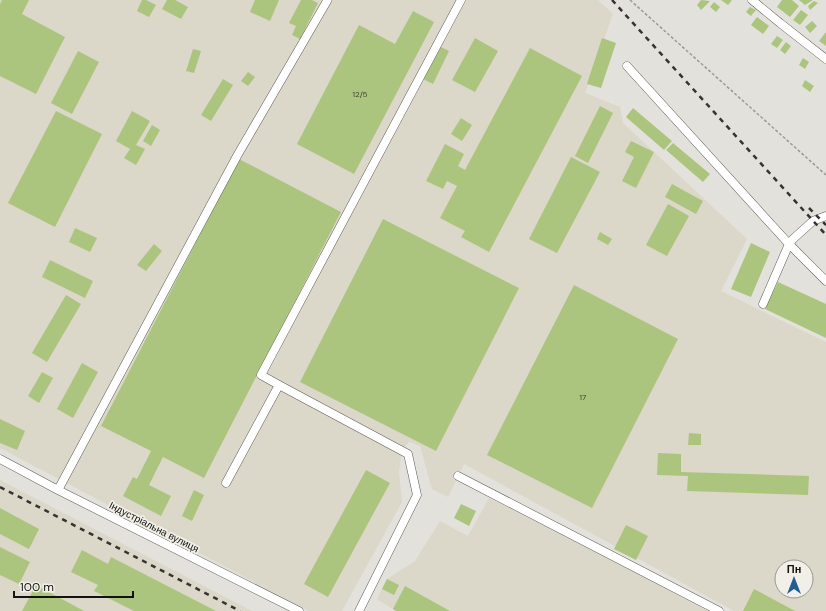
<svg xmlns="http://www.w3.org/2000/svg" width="826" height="611" font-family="'DM Sans',sans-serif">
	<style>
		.built { fill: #dbd7c9; fill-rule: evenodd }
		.building { fill: #acc57e }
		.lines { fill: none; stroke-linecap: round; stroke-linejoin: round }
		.minor-casing { stroke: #5e5d57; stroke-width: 9 }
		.path { stroke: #9c9a96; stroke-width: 1.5; stroke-dasharray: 3 2; stroke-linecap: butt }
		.minor { stroke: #fff; stroke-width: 8 }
		.rail { stroke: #353431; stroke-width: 2.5; stroke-dasharray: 5 5; stroke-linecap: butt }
		.labels { text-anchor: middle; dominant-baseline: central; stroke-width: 3.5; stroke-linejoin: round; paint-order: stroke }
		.number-label { font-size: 8px; fill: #393f2c }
		.street-label { font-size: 10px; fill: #131210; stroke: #f1efe8 }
	</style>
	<rect width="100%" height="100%" fill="#e3e1db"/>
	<path class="built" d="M0,0H598L613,14L585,93L620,107L623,123L747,239L721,291L826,342V611H734L464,464L448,497L432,489L420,446L409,442L402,450L399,472L402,502L342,611H309L0,448ZM782,567H806V591H782Z
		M0,480L252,611H0Z
		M489,498L646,578L707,611H396L377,599L387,579L415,561L440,521L468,536Z"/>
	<path class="building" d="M2,0H29L22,14L65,37L36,94L0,76V4Z
		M142,0H146L156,5L149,17L137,11Z
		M167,0H175L188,7L181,19L162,9Z
		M255,0H279L270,21L250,12Z
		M301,0H312L318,3L300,39L292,35L296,26L289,23Z
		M701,0L710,1L701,10L697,5Z
		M721,0H732L728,5Z
		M782,0H792L799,6L790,17L777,7Z
		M799,0H813L805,5Z
		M814,1L818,3L810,10L808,6Z
		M714,2L720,7L716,12L710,7Z
		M750,7L756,10L751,16L746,12Z
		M801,10L808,15L800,25L793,20Z
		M413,11L434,22L354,174L297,144L359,25L395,44Z
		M757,17L769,26L763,34L751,25Z
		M812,21L817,26L810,33L805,27Z
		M826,32V46L819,41Z
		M777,36L783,40L777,48L771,44Z
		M475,38L498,51L475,92L452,80Z
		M602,38L616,43L601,88L587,84Z
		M786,42L791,46L785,54L780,50Z
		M439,46L449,51L433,84L423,79Z
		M530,48L582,76L489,252L461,237L465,231L440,218L457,186L447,181L443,189L426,181L445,144L464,154L458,166L465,170Z
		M193,49L201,51L194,73L186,71Z
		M78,51L99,62L72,114L51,103Z
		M803,58L809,62L805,69L799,65Z
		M248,72L255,77L248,86L241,81Z
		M223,79L233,85L211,121L201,115Z
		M805,80L814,86L810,92L802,86Z
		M600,106L613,113L588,163L575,156Z
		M633,108L672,141L664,150L626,117Z
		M56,111L102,134L55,227L8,203Z
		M132,111L150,121L136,145L145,149L136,165L124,158L130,149L116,141Z
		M461,118L472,125L462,141L451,134Z
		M152,125L160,130L151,146L143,141Z
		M631,141L654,152L636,188L622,181L634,157L625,152Z
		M673,143L710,174L703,182L666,150Z
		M571,157L600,172L557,253L529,239Z
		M239,159L341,212L204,478L163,457L149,485L171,496L161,516L123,496L133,477L137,479L151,451L101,426Z
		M672,184L703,201L696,214L665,197Z
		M668,204L689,216L667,256L646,245Z
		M383,219L519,288L436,451L300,382Z
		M75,228L97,238L90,252L69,242Z
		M600,232L612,239L608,245L597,239Z
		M751,243L770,252L751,297L731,289Z
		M154,244L162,251L146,271L137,265Z
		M50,260L93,281L85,298L42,277Z
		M778,282L826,304V338L765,309Z
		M574,285L678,339L592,508L487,455Z
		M66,295L81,304L47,362L32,353Z
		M82,363L98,372L73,418L57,409Z
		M42,372L53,378L39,403L28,396Z
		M0,419L25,431L17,450L0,443Z
		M689,433L701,434V445H688Z
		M658,453L681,454V472L809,476L808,495L687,491L688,476L657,475Z
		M366,470L390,483L328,597L304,584Z
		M194,490L204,495L192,521L182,516Z
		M461,504L476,511L469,526L454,518Z
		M0,508L39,529L29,549L0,534Z
		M626,525L648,536L636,560L614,549Z
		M0,547L30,562L19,584L0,575Z
		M82,550L108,564L111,557L216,611H134L94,591L98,585L71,572Z
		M387,579L399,585L394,595L382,589Z
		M36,585L84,611H22Z
		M405,586L450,611H396L393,609Z
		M754,589L795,611H743Z"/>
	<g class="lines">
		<defs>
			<path id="minor" d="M752,0L780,23L826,59
				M627,66L789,244L793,239L813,221L826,216
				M763,304L789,244L826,281
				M279,385L408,454L417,495L359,611
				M0,459L58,490L299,611
				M458,476L719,611
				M226,483L279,385L261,375L461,0
				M58,490L237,156L327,1"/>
		</defs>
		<use href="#minor" class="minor-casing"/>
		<path class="path" d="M630,0L826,175"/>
		<use href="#minor" class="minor"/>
		<path class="rail" d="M612,0L826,235
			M809,208L826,225
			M0,487L240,611"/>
	</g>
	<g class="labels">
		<g class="number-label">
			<text x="360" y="94">12/5</text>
			<text x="583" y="397">17</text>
		</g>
		<g class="street-label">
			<text transform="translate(154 527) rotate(27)">Індустріальна вулиця</text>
		</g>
	</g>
	<g transform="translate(794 579)"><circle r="19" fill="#f1efe8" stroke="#989792"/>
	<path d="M0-3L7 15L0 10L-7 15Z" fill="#215e95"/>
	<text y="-6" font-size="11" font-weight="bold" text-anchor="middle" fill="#131210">Пн</text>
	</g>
	<path d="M14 591v6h119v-6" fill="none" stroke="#131210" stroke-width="2"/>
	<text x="20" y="591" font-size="12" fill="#131210" stroke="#f1efe8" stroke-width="3" paint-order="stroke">100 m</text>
</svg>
